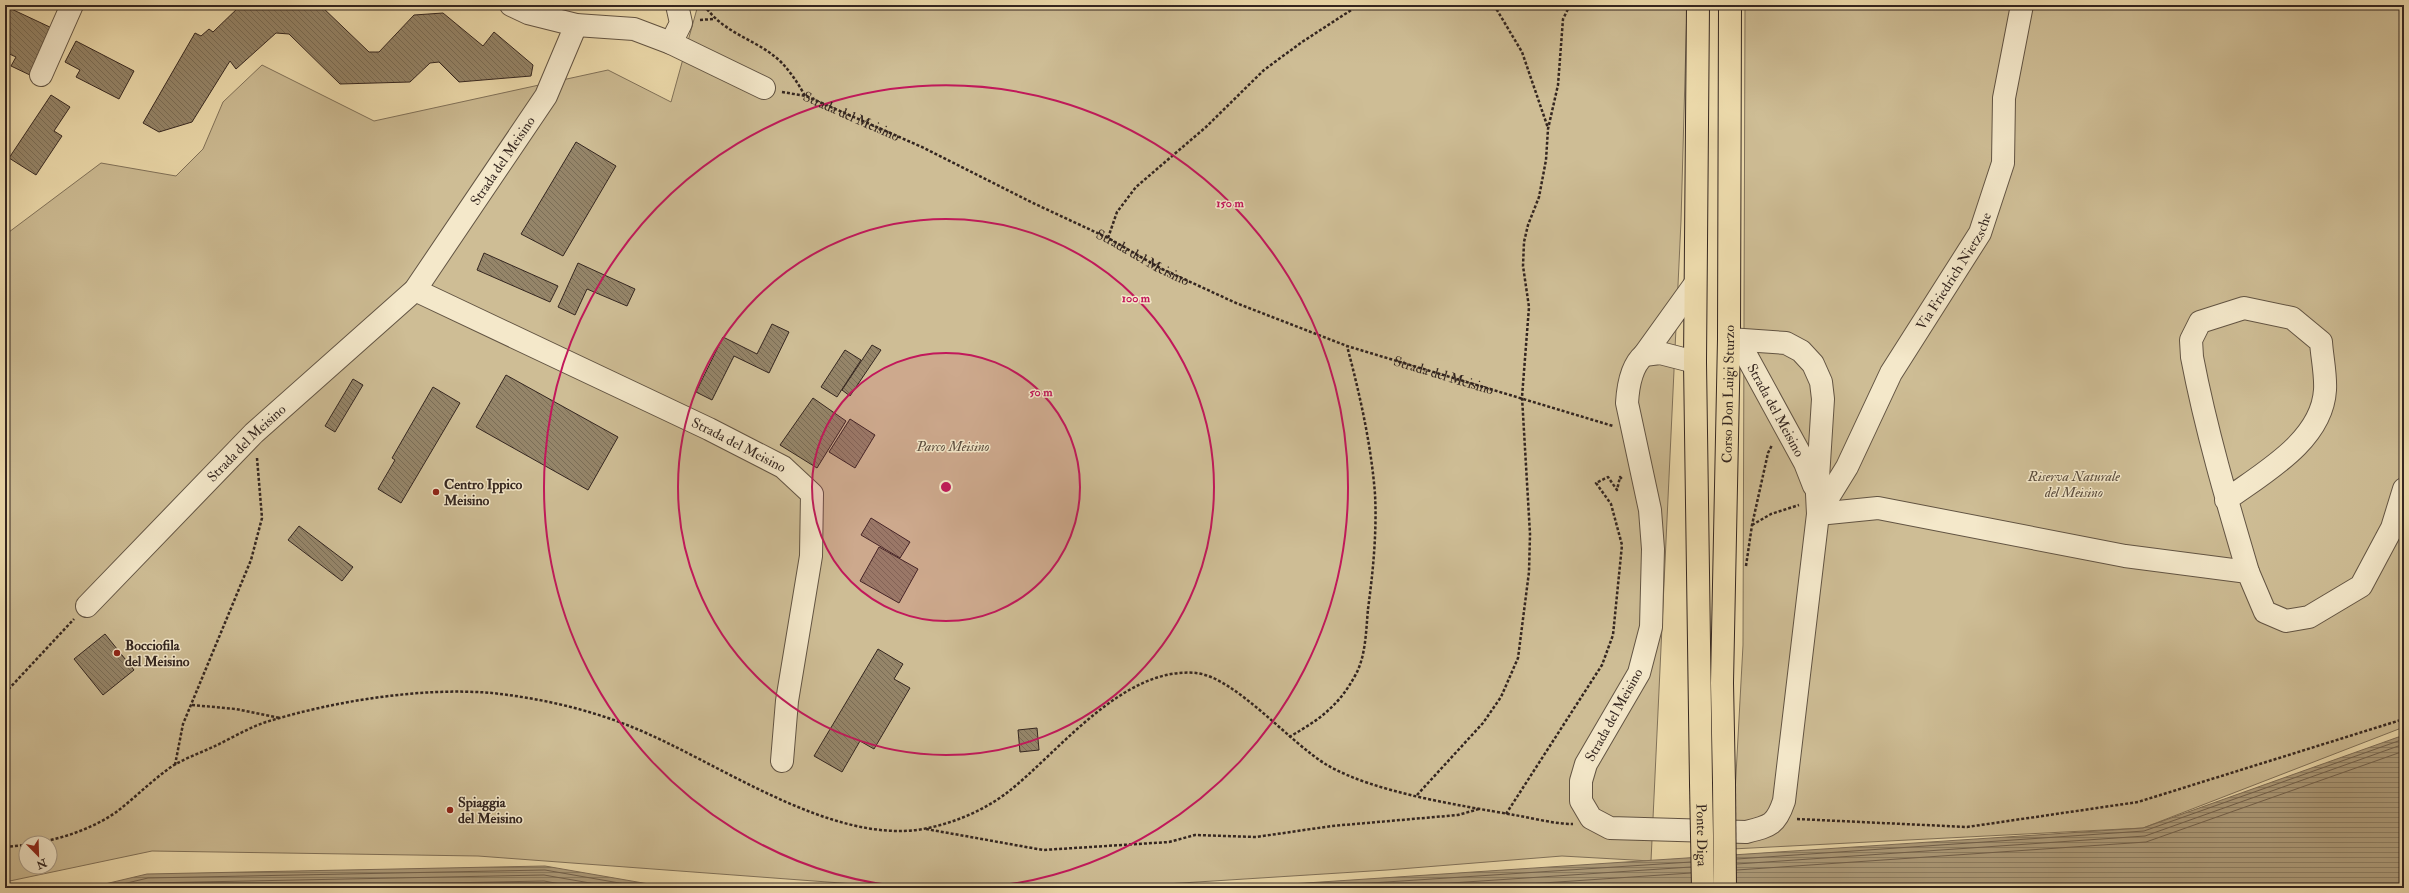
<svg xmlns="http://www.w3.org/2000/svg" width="2409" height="893" font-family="'IM FELL Double Pica',serif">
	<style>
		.park { fill: #cebd95; stroke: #81725a; fill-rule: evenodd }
		.water { fill: url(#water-rules); stroke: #7e6e58 }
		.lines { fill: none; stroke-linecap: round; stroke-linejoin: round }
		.shore { stroke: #72624e; stroke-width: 1 }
		.building { fill: url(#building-back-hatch); stroke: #342620 }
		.minor-casing { stroke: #625443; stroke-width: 24 }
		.major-casing { stroke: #342620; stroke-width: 24 }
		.path { stroke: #342620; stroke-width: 2.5; stroke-dasharray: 3 2; stroke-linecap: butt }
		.minor { stroke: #f4e8ca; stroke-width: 22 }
		.major { stroke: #eedcad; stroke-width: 22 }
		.major-bridge-casing { stroke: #342620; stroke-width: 24; stroke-linecap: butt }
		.major-bridge { stroke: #eedcad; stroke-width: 22 }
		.ring { fill: none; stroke: #c2185b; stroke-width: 2 }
		.poi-dot { fill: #8f2418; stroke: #f4e8ca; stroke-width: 1.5 }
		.labels { text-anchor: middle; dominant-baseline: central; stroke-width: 3; stroke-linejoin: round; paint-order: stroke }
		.street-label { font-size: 14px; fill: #342620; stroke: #f4e8ca }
		.park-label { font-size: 14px; font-style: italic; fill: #5a4c3d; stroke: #f4e8ca }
		.poi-label { font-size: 14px; font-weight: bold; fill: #342620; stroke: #f4e8ca; text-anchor: start }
		.centre { fill: #c2185b; stroke: #f4e8ca; stroke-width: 2 }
		.ring-label { font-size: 12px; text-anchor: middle; font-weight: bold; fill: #c2185b; stroke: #f4e8ca; stroke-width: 3; stroke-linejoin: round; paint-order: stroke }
	</style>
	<defs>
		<pattern id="water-rules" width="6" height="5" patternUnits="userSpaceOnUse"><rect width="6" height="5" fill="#af9e7d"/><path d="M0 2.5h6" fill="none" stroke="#8f8166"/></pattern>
		<pattern id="building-back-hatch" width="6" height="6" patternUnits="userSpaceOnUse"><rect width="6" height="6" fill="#958569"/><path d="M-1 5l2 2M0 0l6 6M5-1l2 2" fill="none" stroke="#7a6d56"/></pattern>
	</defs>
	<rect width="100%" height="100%" fill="#eedcad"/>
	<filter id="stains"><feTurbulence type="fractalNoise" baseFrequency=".005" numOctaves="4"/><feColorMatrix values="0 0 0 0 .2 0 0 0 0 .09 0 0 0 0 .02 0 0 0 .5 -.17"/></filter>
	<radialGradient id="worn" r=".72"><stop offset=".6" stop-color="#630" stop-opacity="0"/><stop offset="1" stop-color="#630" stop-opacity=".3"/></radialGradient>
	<path class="park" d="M698,5H1687L1681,221L1651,861L1562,856L1387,870L1150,885L908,888L478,856L152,851L5,882V235L101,163L176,176L203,149L223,102L262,65L374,121L608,70L671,102ZM26,843H50V867H26Z
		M1745,5H2404V727L2143,828L1732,849L1743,645Z"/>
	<path class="water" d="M2404,735V888H1230L2143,828Z
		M545,866L672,888H88L147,874Z"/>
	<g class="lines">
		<path class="shore" d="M1737,859L2144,831L2404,739
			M1737,864L2145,836L2404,744
			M1737,870L2146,842L2404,751
			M106,888L148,878L545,870L648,888
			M128,888L149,883L544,875L619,888
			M202,888L544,881L583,888
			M1295,888L1691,862
			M1376,888L1691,867
			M1469,888L1691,873"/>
	</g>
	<path class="building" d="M241,5H320L369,52H379L414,15L443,13L483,46L494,32L533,65L531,76L459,82L439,62L430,63L410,82L340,84L289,34L276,33L236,69L230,61L192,122L159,132L143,123L195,33L201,36L209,29L213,32Z
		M5,6L54,29L32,76L11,66L16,57L5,52Z
		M76,41L134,71L119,99L76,77L80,70L65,62Z
		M51,95L70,107L54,131L62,136L36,175L9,158Z
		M576,142L616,166L563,256L521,234Z
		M484,253L558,286L550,302L477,270Z
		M578,263L635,289L627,306L587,289L575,315L558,307Z
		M772,324L789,332L769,373L734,356L712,400L696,392L723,337L757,354Z
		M872,345L881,350L850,396L842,390Z
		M845,350L861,360L837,397L821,387Z
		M506,375L618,437L588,490L476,427Z
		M353,379L363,385L335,432L325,426Z
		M433,387L460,403L401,503L378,489L395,460L392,458Z
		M813,398L846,421L817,468L780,445Z
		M850,419L875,435L855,468L829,452Z
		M871,518L910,542L900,558L861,535Z
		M299,526L353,567L342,581L288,540Z
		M879,547L918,569L899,603L860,581Z
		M105,634L134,670L103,695L74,659Z
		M878,649L903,664L894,679L910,688L874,749L860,741L842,772L814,756Z
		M1037,728L1039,750L1020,752L1018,730Z"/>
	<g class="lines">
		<defs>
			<g id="minor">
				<path d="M511,5L528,13L576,25L634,29L671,43L681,23L677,5"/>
				<path d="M671,43L764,88"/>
				<path d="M41,75L72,5"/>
				<path id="s2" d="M415,290L709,429L783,467L812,494L811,556L787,701L782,761"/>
				<path id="s3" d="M1729,339L1746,355L1805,463L1814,486"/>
				<path d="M1644,355C1631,366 1628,386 1627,403L1650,510L1653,549L1651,627L1639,673L1586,764L1581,781V801L1591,818L1610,828L1746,832C1770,826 1776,825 1784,801L1818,514L1817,494L1823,399L1821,382L1813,364L1801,351L1786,343L1729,339"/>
				<path d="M1695,362L1660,353L1644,355L1695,284"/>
				<path d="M2226,500C2263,473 2322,441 2325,390C2326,375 2322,357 2321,342L2292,318L2244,308L2200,322L2191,340L2192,357C2206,430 2227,501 2248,572"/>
				<path d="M1818,514L1878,508L2125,556L2248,572L2265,612L2286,621L2309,617L2361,586L2392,528L2404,489"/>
				<path id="s4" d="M1818,514L1847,467L1891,373L1980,233L2003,163L2004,98L2022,5"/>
				<path id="s5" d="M87,606L254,433L415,290L546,96L576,25"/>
			</g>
			<g id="major">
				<path d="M1698,5L1695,362L1701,783"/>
				<path id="s6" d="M1724,783L1722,683L1729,339L1730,5"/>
			</g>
		</defs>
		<use href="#minor" class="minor-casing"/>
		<use href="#major" class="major-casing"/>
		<g class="path">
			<path d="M704,5C725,35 755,38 780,61C790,71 798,83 805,96"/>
			<path d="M1494,5L1522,52L1548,128"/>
			<path d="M700,20L713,19"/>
			<path id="s1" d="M782,92L806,96L922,147L1033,203L1108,238L1160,268L1236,303L1347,346L1613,426"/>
			<path d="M1108,238L1117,212L1136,187L1206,127L1264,70L1302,42L1359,5"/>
			<path d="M1752,525L1771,514L1799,505"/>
			<path d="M1746,566L1752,525L1768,453L1772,445"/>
			<path d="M5,693L74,619"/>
			<path d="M192,705L236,709L280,718"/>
			<path d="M1289,737C1319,720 1339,706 1356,674C1366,655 1366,630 1368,609C1373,572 1377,532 1375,494C1371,444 1360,395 1347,346"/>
			<path d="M175,765L183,724L251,560L262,518L257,458"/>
			<path d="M1417,795L1483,723L1501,697L1518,658L1529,572L1530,534L1522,397L1529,307L1523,266L1524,242L1528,225L1539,197L1546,160L1548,129L1558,85L1563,19L1570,5"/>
			<path d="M1506,814L1602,665L1613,635L1622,545L1611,504L1596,483L1608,477L1617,490L1620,477L1623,480"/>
			<path d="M1797,819L1967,827L2138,802L2404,719"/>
			<path d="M926,829L1043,850L1169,842L1195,835L1256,837L1332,826L1458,815L1479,809"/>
			<path d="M36,843C64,838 91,829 115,813C135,798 153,779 174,765C186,758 200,753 213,747C230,739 248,728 266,722C334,701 421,687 492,693C539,698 588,709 632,727C717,761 830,845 923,829C952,824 985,810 1008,792C1060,751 1123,666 1196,673C1235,677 1290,743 1327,765C1375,793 1459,805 1514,815C1533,818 1554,824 1573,824"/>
			<path d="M5,847L26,845"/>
		</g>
		<use href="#minor" class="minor"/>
		<use href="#major" class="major"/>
		<defs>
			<g id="major-bridge">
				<path id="s7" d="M1701,783L1703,888"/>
				<path d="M1724,783L1725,888"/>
			</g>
		</defs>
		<use href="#major-bridge" class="major-bridge-casing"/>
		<use href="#major-bridge" class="major-bridge"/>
	</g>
	<circle cx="946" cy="487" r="134" fill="#c2185b" fill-opacity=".12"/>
	<g class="ring">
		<circle cx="946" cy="487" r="134"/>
		<circle cx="946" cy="487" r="268"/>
		<path d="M914 888A402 402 0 1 1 978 888"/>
	</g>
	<g class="poi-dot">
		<circle cx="436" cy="492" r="4"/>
		<circle cx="117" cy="653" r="4"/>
		<circle cx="450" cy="810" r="4"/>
	</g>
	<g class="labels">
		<g class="street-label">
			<text stroke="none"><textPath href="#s1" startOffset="74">Strada del Meisino</textPath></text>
			<text stroke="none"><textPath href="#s5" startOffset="612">Strada del Meisino</textPath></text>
			<text stroke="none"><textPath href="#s1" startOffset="398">Strada del Meisino</textPath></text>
			<text stroke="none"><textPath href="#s4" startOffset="279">Via Friedrich Nietzsche</textPath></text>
			<text stroke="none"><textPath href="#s1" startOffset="722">Strada del Meisino</textPath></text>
			<text stroke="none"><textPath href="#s6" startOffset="389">Corso Don Luigi Sturzo</textPath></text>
			<text stroke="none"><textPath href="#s3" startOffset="86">Strada del Meisino</textPath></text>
			<text stroke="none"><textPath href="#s5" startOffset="228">Strada del Meisino</textPath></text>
			<text stroke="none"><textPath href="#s2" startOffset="359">Strada del Meisino</textPath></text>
			<text transform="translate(1614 715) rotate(-61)">Strada del Meisino</text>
			<text stroke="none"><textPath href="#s7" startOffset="52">Ponte Diga</textPath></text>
		</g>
		<g class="park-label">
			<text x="953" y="446">Parco Meisino</text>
			<text x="2074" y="476">Riserva Naturale<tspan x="2074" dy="16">del Meisino</tspan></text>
		</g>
		<g class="poi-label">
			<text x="444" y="484">Centro Ippico<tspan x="444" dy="16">Meisino</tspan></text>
			<text x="125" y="645">Bocciofila<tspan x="125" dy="16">del Meisino</tspan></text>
			<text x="458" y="802">Spiaggia<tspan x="458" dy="16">del Meisino</tspan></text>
		</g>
	</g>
	<circle cx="946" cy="487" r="6" class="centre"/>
	<g class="ring-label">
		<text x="1230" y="207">150 m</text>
		<text x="1136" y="302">100 m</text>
		<text x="1041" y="396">50 m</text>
	</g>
	<rect width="2409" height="893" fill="none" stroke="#eedcad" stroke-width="20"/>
	<rect x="6" y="6" width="2397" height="881" fill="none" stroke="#342620" stroke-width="2"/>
	<rect x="10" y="10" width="2389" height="873" fill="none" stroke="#342620"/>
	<g transform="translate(38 855) rotate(157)"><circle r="19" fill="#f4e8ca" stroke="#a79a86"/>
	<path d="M0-3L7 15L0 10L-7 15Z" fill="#8f2418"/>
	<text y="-6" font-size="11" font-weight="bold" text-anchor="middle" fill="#342620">N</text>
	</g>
	<rect width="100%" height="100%" filter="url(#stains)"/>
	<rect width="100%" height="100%" fill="url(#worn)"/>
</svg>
